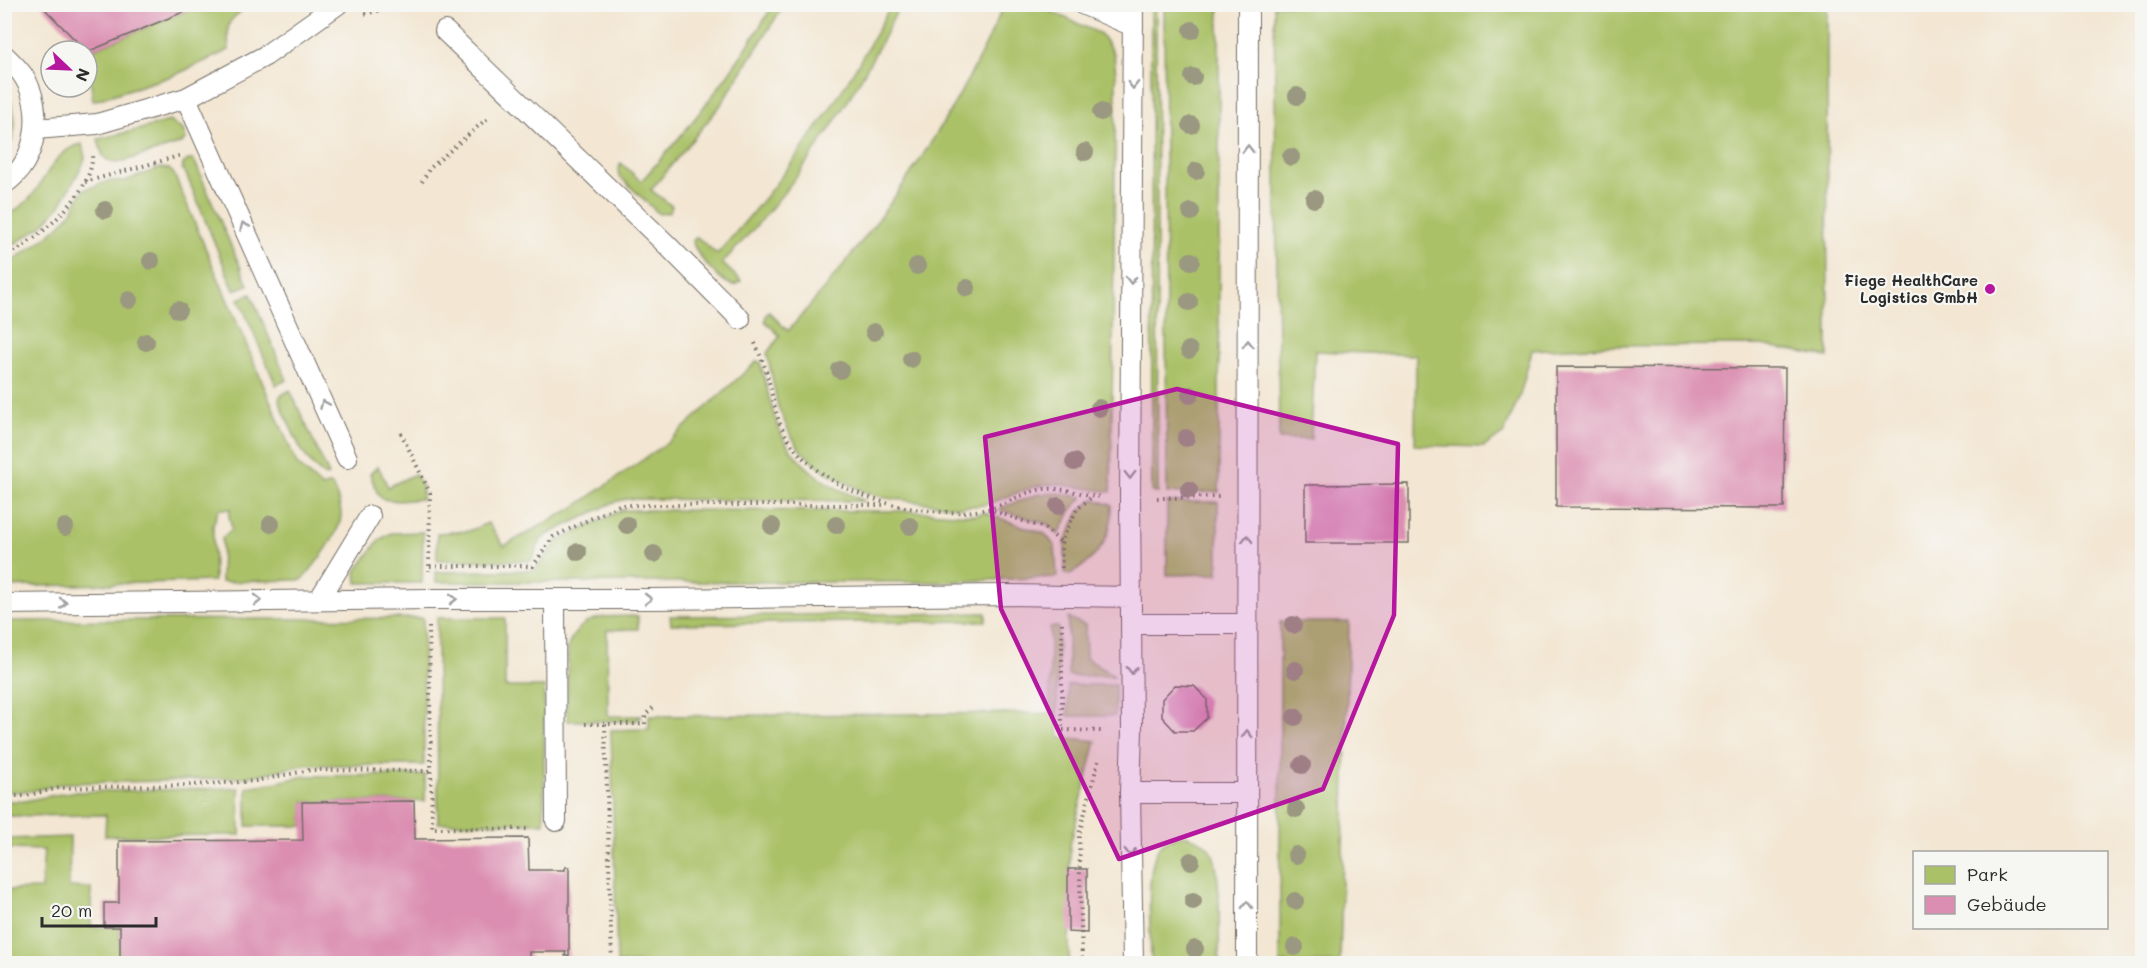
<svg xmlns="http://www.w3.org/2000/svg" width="2147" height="968" font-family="Mali,sans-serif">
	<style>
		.green { fill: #aac167; stroke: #6a7649; stroke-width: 1.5 }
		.building { fill: #db8eb1 }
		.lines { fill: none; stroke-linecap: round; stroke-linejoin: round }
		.service-casing { stroke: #716c65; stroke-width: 22 }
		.path { stroke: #716c65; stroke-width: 4; stroke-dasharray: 1.5 4.5; stroke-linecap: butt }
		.service { stroke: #fff; stroke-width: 20 }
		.tree { fill: #9a9880 }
		.oneway { stroke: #a0a0a0 }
		.marked { fill: #b5179e; fill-opacity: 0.2; stroke: #b5179e; stroke-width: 4.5; stroke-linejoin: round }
		.poi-dot { fill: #b5179e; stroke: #f6f6f2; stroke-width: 2 }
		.labels { text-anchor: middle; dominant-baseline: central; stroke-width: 4.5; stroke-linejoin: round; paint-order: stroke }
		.poi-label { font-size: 15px; font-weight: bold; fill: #2b2b2b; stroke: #f6f6f2; text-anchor: end }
	</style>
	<rect width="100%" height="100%" fill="#f6f6f2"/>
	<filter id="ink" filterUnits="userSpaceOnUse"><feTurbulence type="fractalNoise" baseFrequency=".0167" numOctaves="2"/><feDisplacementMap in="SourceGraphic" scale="12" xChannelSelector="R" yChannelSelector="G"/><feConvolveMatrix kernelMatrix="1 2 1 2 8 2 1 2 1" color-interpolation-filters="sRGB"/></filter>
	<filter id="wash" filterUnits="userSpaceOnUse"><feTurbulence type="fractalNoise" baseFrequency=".008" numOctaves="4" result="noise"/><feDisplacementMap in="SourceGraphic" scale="24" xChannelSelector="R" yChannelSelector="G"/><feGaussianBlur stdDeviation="1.35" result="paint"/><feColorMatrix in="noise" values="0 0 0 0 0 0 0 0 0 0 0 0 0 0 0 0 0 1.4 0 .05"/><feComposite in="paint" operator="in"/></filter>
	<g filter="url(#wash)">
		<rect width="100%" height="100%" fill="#f3e6d2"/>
		<path class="green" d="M200,5H249C225,24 227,20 229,50L175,75L93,101L87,52Z
			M773,5H784L720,106L651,190L672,206L670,212L659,214L619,176L618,170L621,163L641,181C692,126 735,70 773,5Z
			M891,5H900C855,98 795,189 722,263L741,281L735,285C723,286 693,253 693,240L697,237L717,254C785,178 844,96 891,5Z
			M999,5H1037L1101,34L1114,54L1116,76L1111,492L1057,484L1033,487L985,505L959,507L886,498L865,492L826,472L801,451L790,434L778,407L767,353L780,336L765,321L766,315L769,312L788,331C874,233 951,127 1003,7Z
			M1151,5H1156L1158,493L1152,492Z
			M1164,5H1219V492L1167,493Z
			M1274,5H1827L1828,357L1761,345L1607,346L1532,350L1520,395L1504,433L1484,447L1415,445L1416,355L1315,351L1311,439H1279Z
			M4,88C19,114 18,131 5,157Z
			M169,121L183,130L186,139L182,143L118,163C102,162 101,152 98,139L141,129Z
			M82,144L85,158L82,166L59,207L42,226L5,250V217C14,211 23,206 31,197C46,179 55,149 82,144Z
			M188,160H194L248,285L234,290L186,174L182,169L183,164Z
			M160,168L169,169L174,174L297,464L322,487L331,484C336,493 341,505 341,515C341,534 314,566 302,580L221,582L222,538L232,529L229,516L230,509H219L213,525L214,581L5,587V265C27,251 56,234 72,211C76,205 79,197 83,190L108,181H125Z
			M251,294L287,380L276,385L239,299Z
			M757,361L760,362C776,417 773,446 826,482C837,490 852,494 864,501L627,499L614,502L547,535L541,540L531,561L437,560V533L469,531L488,523L504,546L573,508L667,443Z
			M290,390L329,475L325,476C301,460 291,427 279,401L280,396Z
			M378,466L388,487L415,474L422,487V499L399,501L382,499L377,492L370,474Z
			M1059,493L1083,497L1071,510L1059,535L1047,524L1000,510V508L1039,494Z
			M1093,499L1112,505C1113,539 1097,559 1069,575L1065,574V542L1079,512Z
			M1167,502H1218V574L1167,575Z
			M622,510L908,511L974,515L985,513L1045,534L1055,546L1057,577L939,582H436V572L535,570L558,541Z
			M423,532L422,583H357L356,571L379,540L391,533Z
			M986,613V621L671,624L670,616Z
			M638,616V629L607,630L608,716H641L636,721H567L568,646C582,612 606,617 638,616Z
			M423,618L424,765H304L247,777L166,781L66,783L31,791L5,792V621Z
			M437,618H505V687H544V823H438Z
			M1068,618L1085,625L1086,658L1114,676H1070L1068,674Z
			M1280,622H1349L1340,963H1280Z
			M1050,627H1058L1057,719L1059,737L1096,741L1070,845L1069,963H617L611,730L649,729V716L1050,713Z
			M1068,685H1115V716H1068Z
			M425,775V801L303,802V826H247V787L273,783L305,776Z
			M239,788L240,835L105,836L106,815L5,816V801H24L71,792Z
			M1184,835C1196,838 1204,841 1211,851C1222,865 1219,942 1219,963H1151C1151,936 1145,874 1157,851C1162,840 1173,838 1184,835Z
			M70,837L69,887L91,888V927H120V963H5L4,890L41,889L44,850L5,849V839Z"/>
		<g id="blocks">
			<path class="building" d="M40,4H200V5L87,52Z
				M1556,367L1785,368L1784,508L1556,507Z
				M1409,484V543H1305V485Z
				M1175,685L1194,686L1207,699V718L1193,731H1175L1162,717V699Z
				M414,801L415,839L528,838L529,870H565V867H569V956H565L566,952H529V964H120V927H104V903H119V841L303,840L302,802Z
				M1068,869H1087V933L1068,932Z"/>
		</g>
	</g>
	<g filter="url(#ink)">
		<use href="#blocks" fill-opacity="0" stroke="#716c65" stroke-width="1.5"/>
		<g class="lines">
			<defs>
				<path id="service" d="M1082,4L1133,26
					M445,31L667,245L740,319
					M4,55C11,62 19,69 24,77C44,109 38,162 4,184
					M186,98L347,458
					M36,129L97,124L186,98L265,56L338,4
					M555,599L556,821
					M319,600L370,516
					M4,604L429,599H653L1003,595L1131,597
					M1132,624H1247
					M1130,793H1246
					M1133,964L1130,793L1132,730L1130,500L1133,4
					M1247,964L1248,4"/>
			</defs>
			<use href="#service" class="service-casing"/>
			<path class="path" d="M365,14L380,10L386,4
				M65,87L79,96
				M85,182L179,156
				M422,182L429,169L490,116
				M4,258C36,241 96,192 92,153
				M755,343C760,355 765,366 768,378C773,396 775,417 785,434C818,495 923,522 988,509C1006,505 1024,491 1044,489C1063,487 1083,495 1102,497
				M401,433L430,493L429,571
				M1157,498L1219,497
				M988,509L1044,528L1061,542
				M430,566H533L553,537L619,505H886
				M1062,568L1061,542L1077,509L1093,496
				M1062,623V730L1104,731
				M429,627L432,828L530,829
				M585,724H645V715L654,707
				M605,724L612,964
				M4,796H24L59,788L193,785L255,781L310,770L432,771
				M536,964V953
				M1082,964L1079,835L1099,758"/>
			<use href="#service" class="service"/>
		</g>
		<g class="tree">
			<circle cx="1192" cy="30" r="9"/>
			<circle cx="1193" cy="77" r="9"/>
			<circle cx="1297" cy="96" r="9"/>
			<circle cx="1101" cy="112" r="9"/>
			<circle cx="1191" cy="125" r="9"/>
			<circle cx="1085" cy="152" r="9"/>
			<circle cx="1291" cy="157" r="9"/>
			<circle cx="1196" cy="171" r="9"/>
			<circle cx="1314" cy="199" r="9"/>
			<circle cx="105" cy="210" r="9"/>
			<circle cx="1191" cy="212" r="9"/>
			<circle cx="151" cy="261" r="9"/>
			<circle cx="1191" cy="261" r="9"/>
			<circle cx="917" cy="266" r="9"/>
			<circle cx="967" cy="288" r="9"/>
			<circle cx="129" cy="300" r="9"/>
			<circle cx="1189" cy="302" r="9"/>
			<circle cx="178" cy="310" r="9"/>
			<circle cx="874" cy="332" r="9"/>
			<circle cx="146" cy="342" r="9"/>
			<circle cx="1189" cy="350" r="9"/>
			<circle cx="911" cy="359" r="9"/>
			<circle cx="840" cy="370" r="9"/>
			<circle cx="1190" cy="395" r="9"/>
			<circle cx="1099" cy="408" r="9"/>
			<circle cx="1186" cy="438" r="9"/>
			<circle cx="1074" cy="462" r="9"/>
			<circle cx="1189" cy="490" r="9"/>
			<circle cx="1058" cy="506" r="9"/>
			<circle cx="271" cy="524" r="9"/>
			<circle cx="627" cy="525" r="9"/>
			<circle cx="836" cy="525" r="9"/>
			<circle cx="772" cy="526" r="9"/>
			<circle cx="910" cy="526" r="9"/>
			<circle cx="65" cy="527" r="9"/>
			<circle cx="578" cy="552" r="9"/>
			<circle cx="654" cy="554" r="9"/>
			<circle cx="1293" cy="625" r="9"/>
			<circle cx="1295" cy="670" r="9"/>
			<circle cx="1295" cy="717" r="9"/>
			<circle cx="1302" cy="765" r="9"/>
			<circle cx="1296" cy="809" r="9"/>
			<circle cx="1296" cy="855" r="9"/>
			<circle cx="1191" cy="861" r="9"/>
			<circle cx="1193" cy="901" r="9"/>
			<circle cx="1295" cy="901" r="9"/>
			<circle cx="1295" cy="947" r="9"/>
			<circle cx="1195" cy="949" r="9"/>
		</g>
		<defs><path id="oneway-chevron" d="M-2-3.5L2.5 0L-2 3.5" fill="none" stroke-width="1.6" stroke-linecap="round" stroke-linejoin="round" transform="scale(1.5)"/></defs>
		<g class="oneway">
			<use href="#oneway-chevron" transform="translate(1133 85) rotate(90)"/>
			<use href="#oneway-chevron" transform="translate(1248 149) rotate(-90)"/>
			<use href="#oneway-chevron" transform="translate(244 226) rotate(-114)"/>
			<use href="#oneway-chevron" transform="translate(1131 280) rotate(90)"/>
			<use href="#oneway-chevron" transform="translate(1248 344) rotate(-90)"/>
			<use href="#oneway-chevron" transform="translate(324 404) rotate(-114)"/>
			<use href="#oneway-chevron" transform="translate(1130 475) rotate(90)"/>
			<use href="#oneway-chevron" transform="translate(1247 539) rotate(-90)"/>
			<use href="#oneway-chevron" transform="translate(453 599)"/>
			<use href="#oneway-chevron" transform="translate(648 599)"/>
			<use href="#oneway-chevron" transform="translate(258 600) rotate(-1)"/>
			<use href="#oneway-chevron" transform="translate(63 603) rotate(-1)"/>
			<use href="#oneway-chevron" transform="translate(1132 670) rotate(90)"/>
			<use href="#oneway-chevron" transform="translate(1247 734) rotate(-90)"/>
			<use href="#oneway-chevron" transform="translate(1130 852) rotate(89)"/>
			<use href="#oneway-chevron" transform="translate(1247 905) rotate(-90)"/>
		</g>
	</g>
	<path class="marked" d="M1177,389L1398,444L1394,615L1323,789L1119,859L1001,609L985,437Z"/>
	<circle class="poi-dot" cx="1990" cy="289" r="6"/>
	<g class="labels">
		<g class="poi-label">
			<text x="1978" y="280">Fiege HealthCare<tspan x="1978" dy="17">Logistics GmbH</tspan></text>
		</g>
	</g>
	<rect width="2147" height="968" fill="none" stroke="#f6f6f2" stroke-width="24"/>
	<rect x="1913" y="851" width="195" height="78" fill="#f6f6f2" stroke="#a5a5a2" stroke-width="1.5"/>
	<rect x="1925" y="866" width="30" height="18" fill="#aac167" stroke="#a5a5a2" stroke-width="1.5"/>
	<text x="1967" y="881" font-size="18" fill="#2b2b2b">Park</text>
	<rect x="1925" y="896" width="30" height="18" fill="#db8eb1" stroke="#a5a5a2" stroke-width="1.5"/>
	<text x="1967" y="911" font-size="18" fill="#2b2b2b">Gebäude</text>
	<g transform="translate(69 69) rotate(113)"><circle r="28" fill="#f6f6f2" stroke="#a5a5a2" stroke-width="1.5"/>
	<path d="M0-4.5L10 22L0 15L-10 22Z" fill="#b5179e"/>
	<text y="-9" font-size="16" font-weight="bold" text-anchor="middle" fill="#2b2b2b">N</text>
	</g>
	<path d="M42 917v9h114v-9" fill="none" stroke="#2b2b2b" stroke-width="3"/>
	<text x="51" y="917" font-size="18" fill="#2b2b2b" stroke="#f6f6f2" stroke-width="4.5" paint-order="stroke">20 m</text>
</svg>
